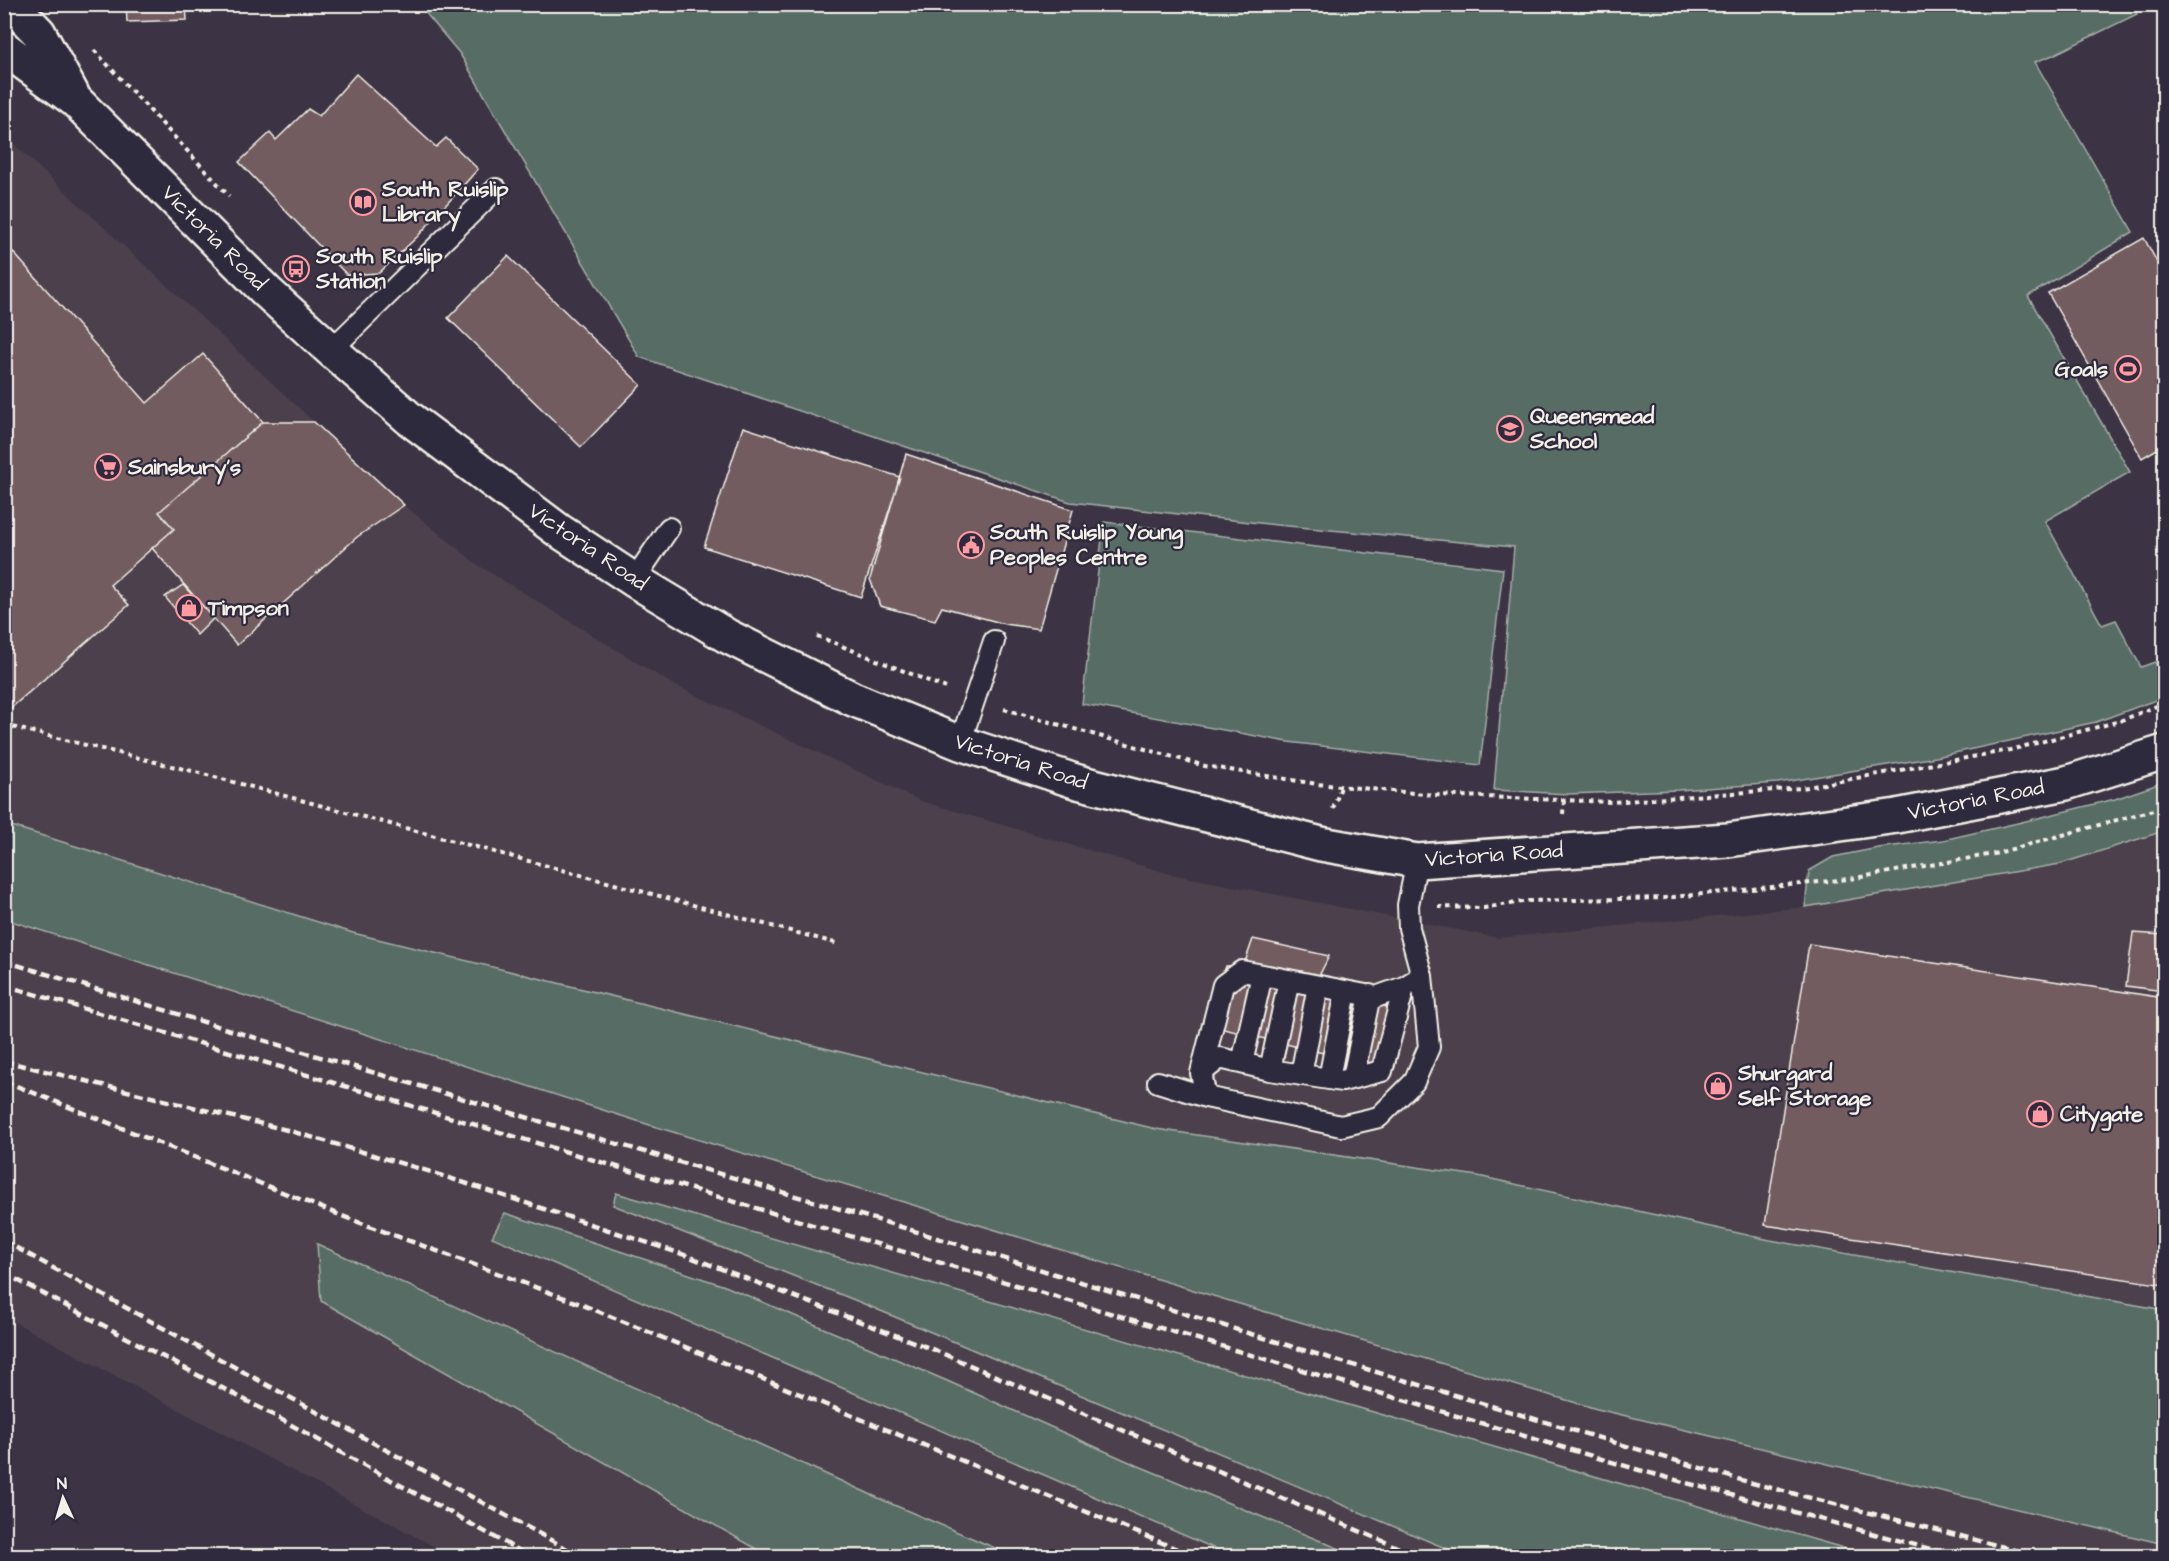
<svg xmlns="http://www.w3.org/2000/svg" width="2169" height="1561" font-family="'Architects Daughter',sans-serif">
	<style>
		.built { fill: #4c404c }
		.green { fill: #586c66; stroke: #a6aea7; stroke-width: 1.5 }
		.building { fill: #725b60; stroke: #f4f1e8; stroke-width: 1.5 }
		.lines { fill: none; stroke-linecap: round; stroke-linejoin: round }
		.service-casing { stroke: #f4f1e8; stroke-width: 24 }
		.tertiary-casing { stroke: #f4f1e8; stroke-width: 38 }
		.path { stroke: #f4f1e8; stroke-width: 4; stroke-dasharray: 4.5 4.5; stroke-linecap: butt }
		.service { stroke: #2f2a3d; stroke-width: 20 }
		.tertiary { stroke: #2f2a3d; stroke-width: 33 }
		.rail { stroke: #f4f1e8; stroke-width: 4.5; stroke-dasharray: 9 4.5; stroke-linecap: butt }
		.labels { text-anchor: middle; dominant-baseline: central; stroke-width: 4.5; stroke-linejoin: round; paint-order: stroke }
		.poi-label { font-size: 22px; font-weight: bold; fill: #f4f1e8; stroke: #2f2a3d; text-anchor: start }
		.street-label { font-size: 22px; fill: #f4f1e8; stroke: #2f2a3d }
	</style>
	<rect width="100%" height="100%" fill="#3c3444"/>
	<filter id="ink" filterUnits="userSpaceOnUse"><feTurbulence type="fractalNoise" baseFrequency=".0167" numOctaves="2"/><feDisplacementMap in="SourceGraphic" scale="12" xChannelSelector="R" yChannelSelector="G"/><feConvolveMatrix kernelMatrix="1 2 1 2 8 2 1 2 1" color-interpolation-filters="sRGB"/></filter>
	<g filter="url(#ink)">
		<path class="built" d="M4,135L404,505L478,565L672,684L921,801L1170,874L1499,938L1805,907L2164,830V1319L1770,1240L1478,1176L1156,1129L353,933L5,824Z
			M4,847L2164,1509V1556H452L5,1317Z"/>
		<path class="green" d="M419,5H2130L2137,14L2053,55L2035,62L2133,232L2028,296L2130,472L2045,521L2102,625L2116,620L2141,667L2155,662L2164,682V697L2096,722L1936,757L1778,783L1678,790L1568,794L1494,790L1514,547L1277,525L1070,502L639,357L460,54Z
			M1104,522L1503,569L1480,765L1288,742L1082,704Z
			M2164,782V831L2060,864L1805,907L1809,871L1833,857L1878,848L1943,840L2022,822L2115,799Z
			M5,824L353,933L1156,1129L1478,1176L1770,1240L2164,1310V1544L1597,1409L1266,1312L653,1126L5,919Z
			M616,1193L1871,1556H1464L857,1301L613,1205Z
			M505,1213L725,1286L945,1380L1134,1464L1357,1556H1232L492,1237Z
			M317,1244L894,1505L1014,1556H769L321,1301Z"/>
		<path class="building" d="M126,4H186L187,20L127,22Z
			M356,74L436,147L446,138L478,169L418,236L379,273L347,275L239,162L270,133L276,140L308,109L319,116Z
			M2144,238L2164,275V445L2142,458L2048,293Z
			M4,242L147,403L203,354L263,422L159,512L174,529L110,585L129,605L4,714Z
			M508,256L641,385L581,447L448,318Z
			M263,422H314L404,505L357,537L237,645L152,548L174,529L159,512Z
			M743,427L900,477L861,597L704,547Z
			M906,454L1073,510L1039,629L1005,624L942,607L935,620L880,606L870,579Z
			M183,585L214,618L197,635L165,597Z
			M2133,933L2164,935V991L2126,986Z
			M1253,939L1329,956L1311,992L1408,1011L1394,1070L1207,1025L1226,966L1244,965Z
			M1809,944L2164,998V1285L1765,1225Z"/>
		<g class="lines">
			<defs>
				<path id="service" d="M331,350L496,189
					M634,580L669,528
					M960,743L994,641
					M1242,1063L1262,975
					M1270,1070L1289,980
					M1201,1073L1220,1058L1270,1070L1342,1081L1382,1071L1404,987
					M1301,1075L1318,986
					M1353,1078L1370,995
					M1329,1079L1346,991
					M1158,1082L1206,1097L1341,1126L1379,1117L1414,1082L1429,1047L1422,976L1409,928L1408,905L1417,861
					M1206,1097L1201,1073L1223,985L1242,971L1376,997L1404,987L1422,976"/>
				<path id="tertiary" d="M11,4L39,33L72,94
					M4,48L76,101L267,292L331,350L410,419L558,530L634,580L727,636L853,699L960,743L1078,782L1321,844L1417,861L1728,840L1897,816L2066,783L2164,752"/>
			</defs>
			<use href="#service" class="service-casing"/>
			<use href="#tertiary" class="tertiary-casing"/>
			<path class="path" d="M94,50L229,196
				M817,636L946,688
				M1004,709L1205,766L1317,784L1435,795L1612,802L1802,788L2010,750L2120,721L2164,703
				M4,725L192,771L839,944
				M1333,809L1341,787
				M1563,814L1564,800
				M1438,907L1484,908L1528,901L1664,898L1849,879L1994,854L2164,807"/>
			<use href="#service" class="service"/>
			<use href="#tertiary" class="tertiary"/>
			<path class="rail" d="M4,961L276,1044L888,1223L1336,1360L1748,1482L2039,1556
				M4,985L1639,1470L1956,1556
				M4,1061L287,1130L431,1172L682,1254L932,1349L1418,1556
				M4,1081L342,1216L578,1303L1194,1556
				M4,1241L580,1556
				M4,1273L264,1410L529,1556"/>
		</g>
	</g>
	<defs>
		<symbol id="library-ring" viewBox="-11 -11 22 22"><circle r="9.5" fill="#2f2a3d" stroke="#ff9aa2" stroke-width="1.5"/><path d="M-6-4Q-3-5.5-.7-3.5V5Q-3 3-6 4ZM6-4Q3-5.5 .7-3.5V5Q3 3 6 4Z" fill="#ff9aa2"/></symbol>
		<symbol id="bus-ring" viewBox="-11 -11 22 22"><circle r="9.5" fill="#2f2a3d" stroke="#ff9aa2" stroke-width="1.5"/><path d="M-5-6H5V4H4V6H2V4H-2V6H-4V4H-5ZM-3.5-4V0h7V-4ZM-3.5 1.2v1.5H-2V1.2ZM2 1.2v1.5H3.5V1.2Z" fill="#ff9aa2"/></symbol>
		<symbol id="stadium-ring" viewBox="-11 -11 22 22"><circle r="9.5" fill="#2f2a3d" stroke="#ff9aa2" stroke-width="1.5"/><path d="M0-5a6.5 5 0 1 0 0 10a6.5 5 0 1 0 0-10ZM-3.5-1.8h7v3.6h-7Z" fill="#ff9aa2"/></symbol>
		<symbol id="school-ring" viewBox="-11 -11 22 22"><circle r="9.5" fill="#2f2a3d" stroke="#ff9aa2" stroke-width="1.5"/><path d="M0-5L7-2L0 1L-7-2ZM-4 1L0 2.5L4 1V4Q0 6-4 4Z" fill="#ff9aa2"/></symbol>
		<symbol id="supermarket-ring" viewBox="-11 -11 22 22"><circle r="9.5" fill="#2f2a3d" stroke="#ff9aa2" stroke-width="1.5"/><path d="M-6-5.5h2.5l.6 2H6L4.5 2H-2.5L-4.4-4H-6ZM-1.5 3.2a1.3 1.3 0 1 0 .1 0ZM3 3.2a1.3 1.3 0 1 0 .1 0Z" fill="#ff9aa2"/></symbol>
		<symbol id="civic-ring" viewBox="-11 -11 22 22"><circle r="9.5" fill="#2f2a3d" stroke="#ff9aa2" stroke-width="1.5"/><path d="M-.6-6.5H3V-4.5H.6V-3L4-1V1h2V6H-6V1h2V-1L-.6-3ZM-1.2 2.5V6h2.4V2.5Z" fill="#ff9aa2"/></symbol>
		<symbol id="shop-ring" viewBox="-11 -11 22 22"><circle r="9.5" fill="#2f2a3d" stroke="#ff9aa2" stroke-width="1.5"/><path d="M-5-2.5h2.3a2.7 3.5 0 0 1 5.4 0H5L5.5 6h-11ZM-1.5-2.5h3a1.5 2.3 0 0 0-3 0Z" fill="#ff9aa2"/></symbol>
	</defs>
	<g fill-rule="evenodd">
		<use href="#library-ring" x="348" y="187" width="30" height="30"/>
		<use href="#bus-ring" x="281" y="254" width="30" height="30"/>
		<use href="#stadium-ring" x="2113" y="354" width="30" height="30"/>
		<use href="#school-ring" x="1495" y="414" width="30" height="30"/>
		<use href="#supermarket-ring" x="93" y="452" width="30" height="30"/>
		<use href="#civic-ring" x="956" y="530" width="30" height="30"/>
		<use href="#shop-ring" x="174" y="593" width="30" height="30"/>
		<use href="#shop-ring" x="1703" y="1071" width="30" height="30"/>
		<use href="#shop-ring" x="2025" y="1099" width="30" height="30"/>
	</g>
	<g class="labels">
		<g class="poi-label">
			<text x="382" y="189">South Ruislip<tspan x="382" dy="25">Library</tspan></text>
			<text x="316" y="256">South Ruislip<tspan x="316" dy="25">Station</tspan></text>
			<text x="2108" y="369" text-anchor="end">Goals</text>
			<text x="1530" y="416">Queensmead<tspan x="1530" dy="25">School</tspan></text>
			<text x="128" y="467">Sainsbury's</text>
			<text x="990" y="532">South Ruislip Young<tspan x="990" dy="25">Peoples Centre</tspan></text>
			<text x="208" y="608">Timpson</text>
			<text x="1738" y="1073">Shurgard<tspan x="1738" dy="25">Self Storage</tspan></text>
			<text x="2060" y="1114">Citygate</text>
		</g>
		<g class="street-label">
			<text transform="translate(214 238) rotate(45)">Victoria Road</text>
			<text transform="translate(588 547) rotate(34)">Victoria Road</text>
			<text transform="translate(1021 762) rotate(18)">Victoria Road</text>
			<text transform="translate(1976 800) rotate(-11)">Victoria Road</text>
			<text transform="translate(1494 855) rotate(-4)">Victoria Road</text>
		</g>
	</g>
	<rect width="2169" height="1561" fill="none" stroke="#2f2a3d" stroke-width="24"/>
	<rect x="12" y="12" width="2145" height="1537" fill="none" stroke="#f4f1e8" stroke-width="2" filter="url(#ink)"/>
	<g transform="translate(63 1498) rotate(356)" stroke="#2f2a3d" stroke-width="4.5" paint-order="stroke">
	<path d="M0-4.5L10 22L0 15L-10 22Z" fill="#f4f1e8"/>
	<text y="-9" font-size="16" font-weight="bold" text-anchor="middle" fill="#f4f1e8">N</text>
	</g>
</svg>
